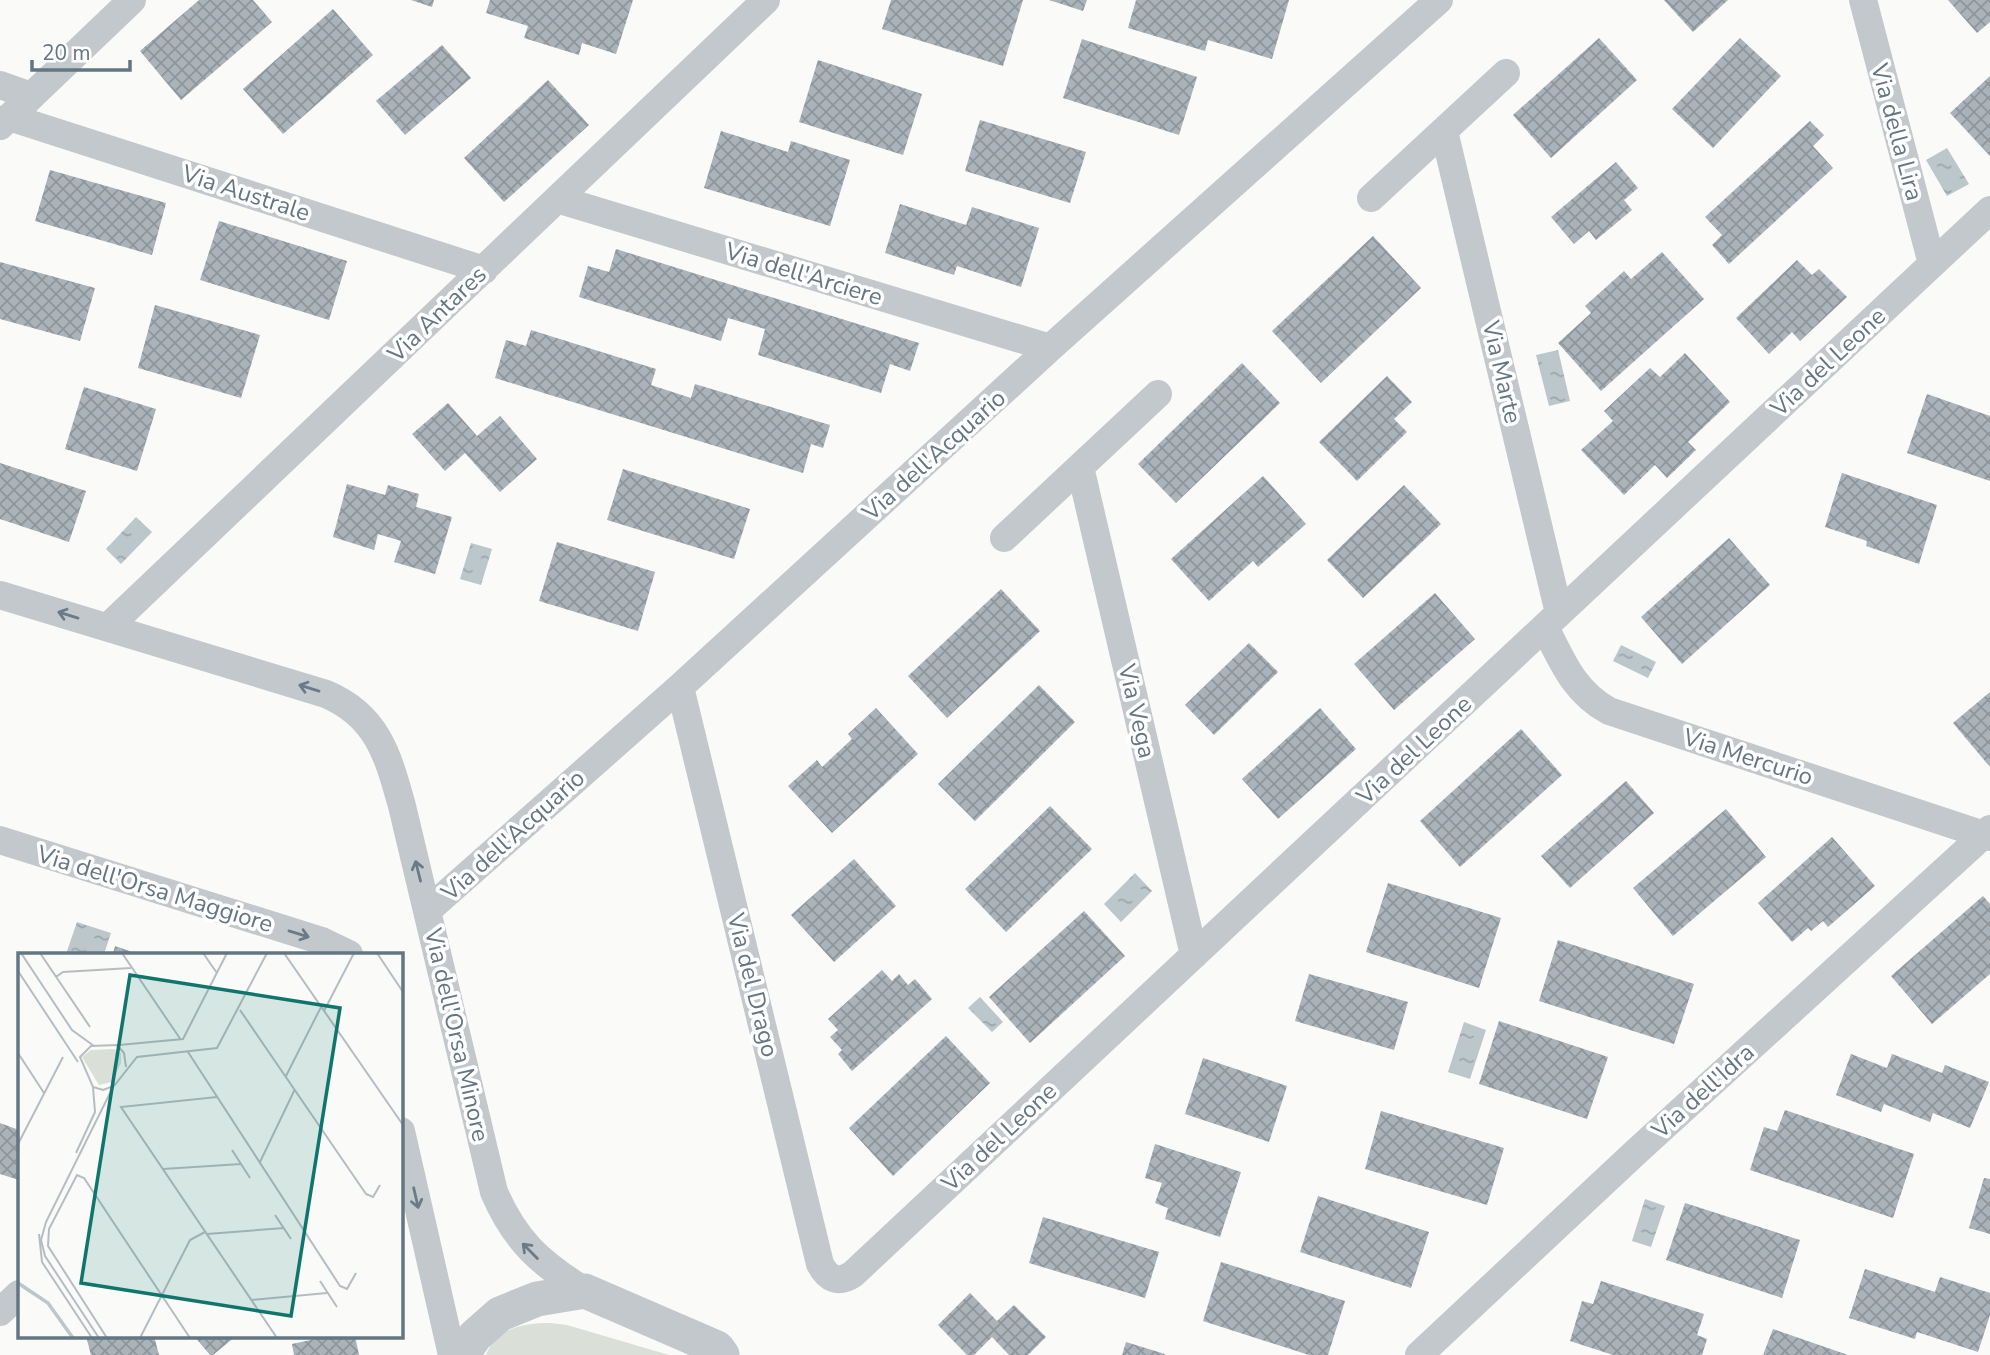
<svg xmlns="http://www.w3.org/2000/svg" width="1990" height="1355" font-family="'Nunito Sans',sans-serif">
	<style>
		.grass { fill: #dadfd7 }
		.water { fill: url(#water-ripples) }
		.building { fill: url(#building-cross-hatch) }
		.lines { fill: none; stroke-linecap: round; stroke-linejoin: round }
		.minor { stroke: #c3c8cc; stroke-width: 28 }
		.tertiary { stroke: #c3c8cc; stroke-width: 35 }
		.oneway { stroke: #6a7a87 }
		.labels { text-anchor: middle; dominant-baseline: central; stroke-width: 7; stroke-linejoin: round; paint-order: stroke }
		.street-label { font-size: 24px; fill: #657683; stroke: #fff }
		.inset-river { fill: none; stroke: #bbc7cb; stroke-width: 3.5 }
		.inset-road { fill: none; stroke: #b5bdc2; stroke-width: 2 }
		.view { fill: #0f766e; fill-opacity: 0.15; stroke: #0f766e; stroke-width: 3.5 }
		.inset-edge { fill: none; stroke: #657683; stroke-width: 3.5 }
	</style>
	<defs>
		<pattern id="water-ripples" width="26" height="14" patternUnits="userSpaceOnUse" patternTransform="scale(1.75)"><rect width="26" height="14" fill="#bbc7cb"/><path d="M2 4q2-2 4 0t4 0M15 11q2-2 4 0t4 0" fill="none" stroke="#9ca6aa"/></pattern>
		<pattern id="building-cross-hatch" width="8" height="8" patternUnits="userSpaceOnUse" patternTransform="scale(1.75)"><rect width="8" height="8" fill="#aab3b9"/><path d="M0 0l8 8M0 8l8-8" fill="none" stroke="#8e969c"/></pattern>
	</defs>
	<rect width="100%" height="100%" fill="#fafaf8"/>
	<path class="grass" d="M551,1323L567,1325L669,1355H486C497,1327 524,1323 551,1323Z"/>
	<path class="water" d="M1947,148L1969,184L1947,196L1926,160Z
		M1558,350L1570,401L1549,406L1536,355Z
		M136,517L152,532L121,564L106,549Z
		M471,543L492,549L481,585L460,579Z
		M1621,645L1656,662L1648,678L1613,661Z
		M1135,873L1152,891L1121,922L1104,904Z
		M77,922L111,933L104,954H66Z
		M980,997L1003,1022L992,1032L968,1008Z
		M1464,1022L1486,1030L1470,1079L1448,1072Z
		M1645,1199L1665,1206L1651,1247L1632,1241Z"/>
	<path class="building" d="M199,0H253L272,22L181,100L140,51Z
		M411,0H434L432,7Z
		M490,0H633L616,54L582,43L579,55L524,38L528,26L486,13Z
		M891,0H1023L1003,66L882,29Z
		M1049,0H1087L1083,11Z
		M1136,0H1289L1272,59L1208,40L1205,51L1128,28Z
		M1664,0H1728L1693,32Z
		M1948,0H1990V22L1977,33Z
		M333,9L373,55L283,134L243,89Z
		M1599,38L1637,80L1551,158L1513,115Z
		M1740,38L1781,76L1713,148L1672,109Z
		M1082,39L1197,77L1179,135L1063,98Z
		M442,45L471,78L405,135L376,101Z
		M818,60L922,94L903,155L799,122Z
		M1990,76V156L1950,113Z
		M548,80L589,125L504,202L464,158Z
		M980,120L1086,152L1070,203L965,171Z
		M1810,121L1824,135L1813,146L1833,168L1729,264L1712,245L1722,235L1705,217Z
		M721,131L788,152L791,141L850,160L830,226L704,188Z
		M1616,162L1638,188L1624,200L1632,210L1596,240L1589,231L1574,244L1551,217Z
		M50,170L166,203L152,255L35,221Z
		M900,204L966,225L972,207L1039,228L1021,287L957,266L954,275L885,253Z
		M219,221L347,261L329,320L200,280Z
		M1373,236L1421,288L1321,383L1272,331Z
		M616,249L919,343L910,371L890,364L881,393L758,355L765,329L728,318L721,341L579,297L588,266L609,272Z
		M1662,252L1704,299L1601,391L1558,343L1591,313L1585,306L1624,271L1631,279Z
		M1797,260L1812,275L1819,269L1847,297L1800,341L1792,332L1769,354L1736,318Z
		M0,262L95,288L80,341L0,319Z
		M155,305L260,335L241,398L138,368Z
		M531,330L656,369L651,385L691,398L695,384L830,425L823,448L811,444L803,473L495,378L506,340L526,346Z
		M1685,353L1730,402L1688,442L1696,450L1667,478L1655,465L1624,495L1581,450L1613,421L1604,411L1650,368L1660,377Z
		M1242,363L1280,403L1176,503L1138,464Z
		M1387,376L1412,402L1394,419L1407,432L1357,481L1319,442Z
		M84,387L156,409L137,471L65,449Z
		M1927,394L1990,416V481L1907,453Z
		M448,403L477,436L500,416L537,459L500,492L465,453L445,471L412,434Z
		M0,463L86,491L69,542L0,519Z
		M623,469L750,509L734,559L607,520Z
		M1842,473L1937,505L1919,564L1866,546L1867,541L1825,527Z
		M1263,476L1306,524L1258,567L1253,561L1209,601L1171,559Z
		M347,484L385,495L388,485L419,494L416,507L452,517L435,574L394,562L401,541L378,534L374,550L333,537Z
		M1404,485L1441,524L1363,598L1327,560Z
		M1729,538L1770,585L1682,664L1641,617Z
		M557,542L655,572L638,631L539,601Z
		M1001,589L1040,631L947,718L908,676Z
		M1435,593L1475,639L1394,710L1354,664Z
		M1249,643L1278,672L1214,735L1185,705Z
		M1039,685L1075,722L975,821L938,784Z
		M1990,692V767L1953,723Z
		M876,708L918,754L832,833L788,786L817,760L822,767L852,739L848,734Z
		M1320,708L1356,749L1278,819L1242,779Z
		M1521,729L1562,775L1460,867L1420,821Z
		M1626,781L1654,813L1570,888L1541,856Z
		M1050,806L1092,849L1006,932L965,889Z
		M1726,809L1766,857L1673,936L1633,888Z
		M1832,837L1875,886L1828,927L1823,921L1811,931L1808,928L1792,942L1758,903Z
		M854,859L896,906L834,962L791,915Z
		M1388,883L1501,918L1479,988L1366,952Z
		M1983,896L1990,904V974L1932,1024L1891,976Z
		M1084,911L1125,956L1030,1043L989,997Z
		M1558,940L1694,984L1674,1044L1539,1001Z
		M115,946L138,954H113Z
		M882,970L892,981L899,974L908,985L915,979L932,999L852,1071L838,1054L842,1050L830,1037L838,1030L828,1019Z
		M1309,974L1408,1002L1394,1050L1295,1021Z
		M1499,1021L1608,1057L1587,1119L1479,1084Z
		M946,1036L990,1083L893,1176L849,1128Z
		M1851,1054L1887,1068L1892,1054L1942,1073L1945,1065L1989,1082L1970,1128L1933,1113L1930,1122L1884,1104L1881,1112L1836,1095Z
		M1203,1058L1287,1086L1269,1142L1185,1114Z
		M1785,1110L1914,1154L1893,1218L1750,1170L1764,1127L1777,1131Z
		M1381,1111L1504,1148L1487,1205L1365,1169Z
		M0,1123L19,1130V1180L0,1174Z
		M1155,1144L1241,1172L1220,1237L1165,1219L1168,1208L1155,1203L1162,1183L1145,1178Z
		M1984,1178L1990,1179V1234L1969,1228Z
		M1318,1196L1429,1232L1411,1288L1300,1252Z
		M1685,1203L1800,1240L1782,1298L1666,1260Z
		M1043,1217L1159,1252L1145,1298L1029,1263Z
		M1221,1262L1345,1301L1328,1355H1309L1203,1321Z
		M1865,1269L1935,1292L1940,1277L1990,1293V1315L1978,1352L1917,1332L1915,1339L1849,1318Z
		M1601,1281L1704,1314L1697,1335L1707,1339L1702,1355H1613L1570,1341L1582,1301L1593,1304Z
		M970,1293L997,1321L1014,1305L1046,1337L1028,1355H1009L992,1337L974,1355H967L938,1325Z
		M1773,1329L1848,1355H1763Z
		M86,1336H154L159,1355H91Z
		M194,1336H236L213,1355H210Z
		M329,1336H355L359,1355H294L292,1344Z
		M1126,1342L1165,1354V1355H1122Z"/>
	<g class="lines">
		<path class="minor" d="M1863,0L1932,264
			M0,85L31,96
			M9,117L484,270
			M0,126L132,0
			M1444,131L1559,613
			M1371,198L1506,73
			M557,199L1050,348
			M1080,467L1194,955
			M1004,538L1158,394
			M0,595L326,694C378,716 388,756 402,806L494,1192C515,1241 540,1263 585,1291
			M108,627L766,0
			M1545,627C1562,661 1574,692 1609,711L1990,837
			M680,687L820,1264C828,1279 838,1284 853,1274L1990,210
			M0,840L322,941L349,954
			M428,910L680,687L1050,348L1439,0
			M401,1131L452,1355
			M0,1312L19,1294
			M1419,1355L1636,1152L1990,829"/>
		<path class="tertiary" d="M462,1355L475,1336L500,1314L537,1299L585,1291L717,1348L722,1355"/>
	</g>
	<defs><path id="oneway-shaft" d="M-6 0H5M1.5-3L5.5 0L1.5 3" fill="none" stroke-width="1.6" stroke-linecap="round" stroke-linejoin="round" transform="scale(1.75)"/></defs>
	<g class="oneway">
		<use href="#oneway-shaft" transform="translate(68 615) rotate(-163)"/>
		<use href="#oneway-shaft" transform="translate(309 688) rotate(-163)"/>
		<use href="#oneway-shaft" transform="translate(418 871) rotate(-104)"/>
		<use href="#oneway-shaft" transform="translate(299 934) rotate(17)"/>
		<use href="#oneway-shaft" transform="translate(416 1198) rotate(77)"/>
		<use href="#oneway-shaft" transform="translate(530 1251) rotate(-135)"/>
	</g>
	<g class="labels">
		<g class="street-label">
			<text transform="translate(1897 132) rotate(75)">Via della Lira</text>
			<text transform="translate(246 193) rotate(18)">Via Australe</text>
			<text transform="translate(804 274) rotate(17)">Via dell'Arciere</text>
			<text transform="translate(437 314) rotate(-44)">Via Antares</text>
			<text transform="translate(1828 362) rotate(-43)">Via del Leone</text>
			<text transform="translate(1502 372) rotate(77)">Via Marte</text>
			<text transform="translate(934 455) rotate(-42)">Via dell'Acquario</text>
			<text transform="translate(1137 711) rotate(77)">Via Vega</text>
			<text transform="translate(1414 750) rotate(-43)">Via del Leone</text>
			<text transform="translate(1748 757) rotate(18)">Via Mercurio</text>
			<text transform="translate(513 835) rotate(-42)">Via dell'Acquario</text>
			<text transform="translate(155 889) rotate(17)">Via dell'Orsa Maggiore</text>
			<text transform="translate(753 985) rotate(76)">Via del Drago</text>
			<text transform="translate(457 1035) rotate(77)">Via dell'Orsa Minore</text>
			<text transform="translate(1703 1091) rotate(-42)">Via dell'Idra</text>
			<text transform="translate(999 1137) rotate(-43)">Via del Leone</text>
		</g>
	</g>
	<g transform="translate(18 953)">
		<rect width="385" height="385" fill="#fafaf8"/>
		<path d="M96,96L103,100V110L94,129L81,132L64,104L73,97Z" fill="#dadfd7"/>
		<path class="inset-river" d="M0,330L30,350L55,385"/>
		<path class="inset-road" d="M3,0L54,77L76,93M22,0L72,74M104,0L163,87M185,0L199,20M266,0L385,172M359,0L385,39M0,18L60,109M38,24L45,19L113,15M222,57L348,241L355,244L362,232M306,58L336,0M101,92L165,86L209,0M170,99L322,333L329,336L338,320M0,100L26,140M108,114L106,100L99,92L73,93L62,104L75,134L85,137L96,133L119,104L199,95L249,0M268,123L303,54M199,144L103,154L259,385M0,191L45,104M214,197L232,225M58,200L77,159L75,134M242,209L277,136M145,216L223,211M257,262L273,286M21,281L24,309L74,385M189,281L266,275M302,328L319,354M233,347L309,340M81,385L27,303L23,287L28,269L95,134M89,385L30,293L31,276L59,222L66,225L172,385M122,385L172,287L187,279"/>
		<path class="view" d="M112,22L322,55L273,363L63,330Z"/>
		<rect width="385" height="385" class="inset-edge"/>
	</g>
	<path d="M32 60v10h98v-10" fill="none" stroke="#657683" stroke-width="3.5"/>
	<text x="42" y="60" font-size="21" fill="#657683" stroke="#ffffff" stroke-width="5" paint-order="stroke">20 m</text>
</svg>
